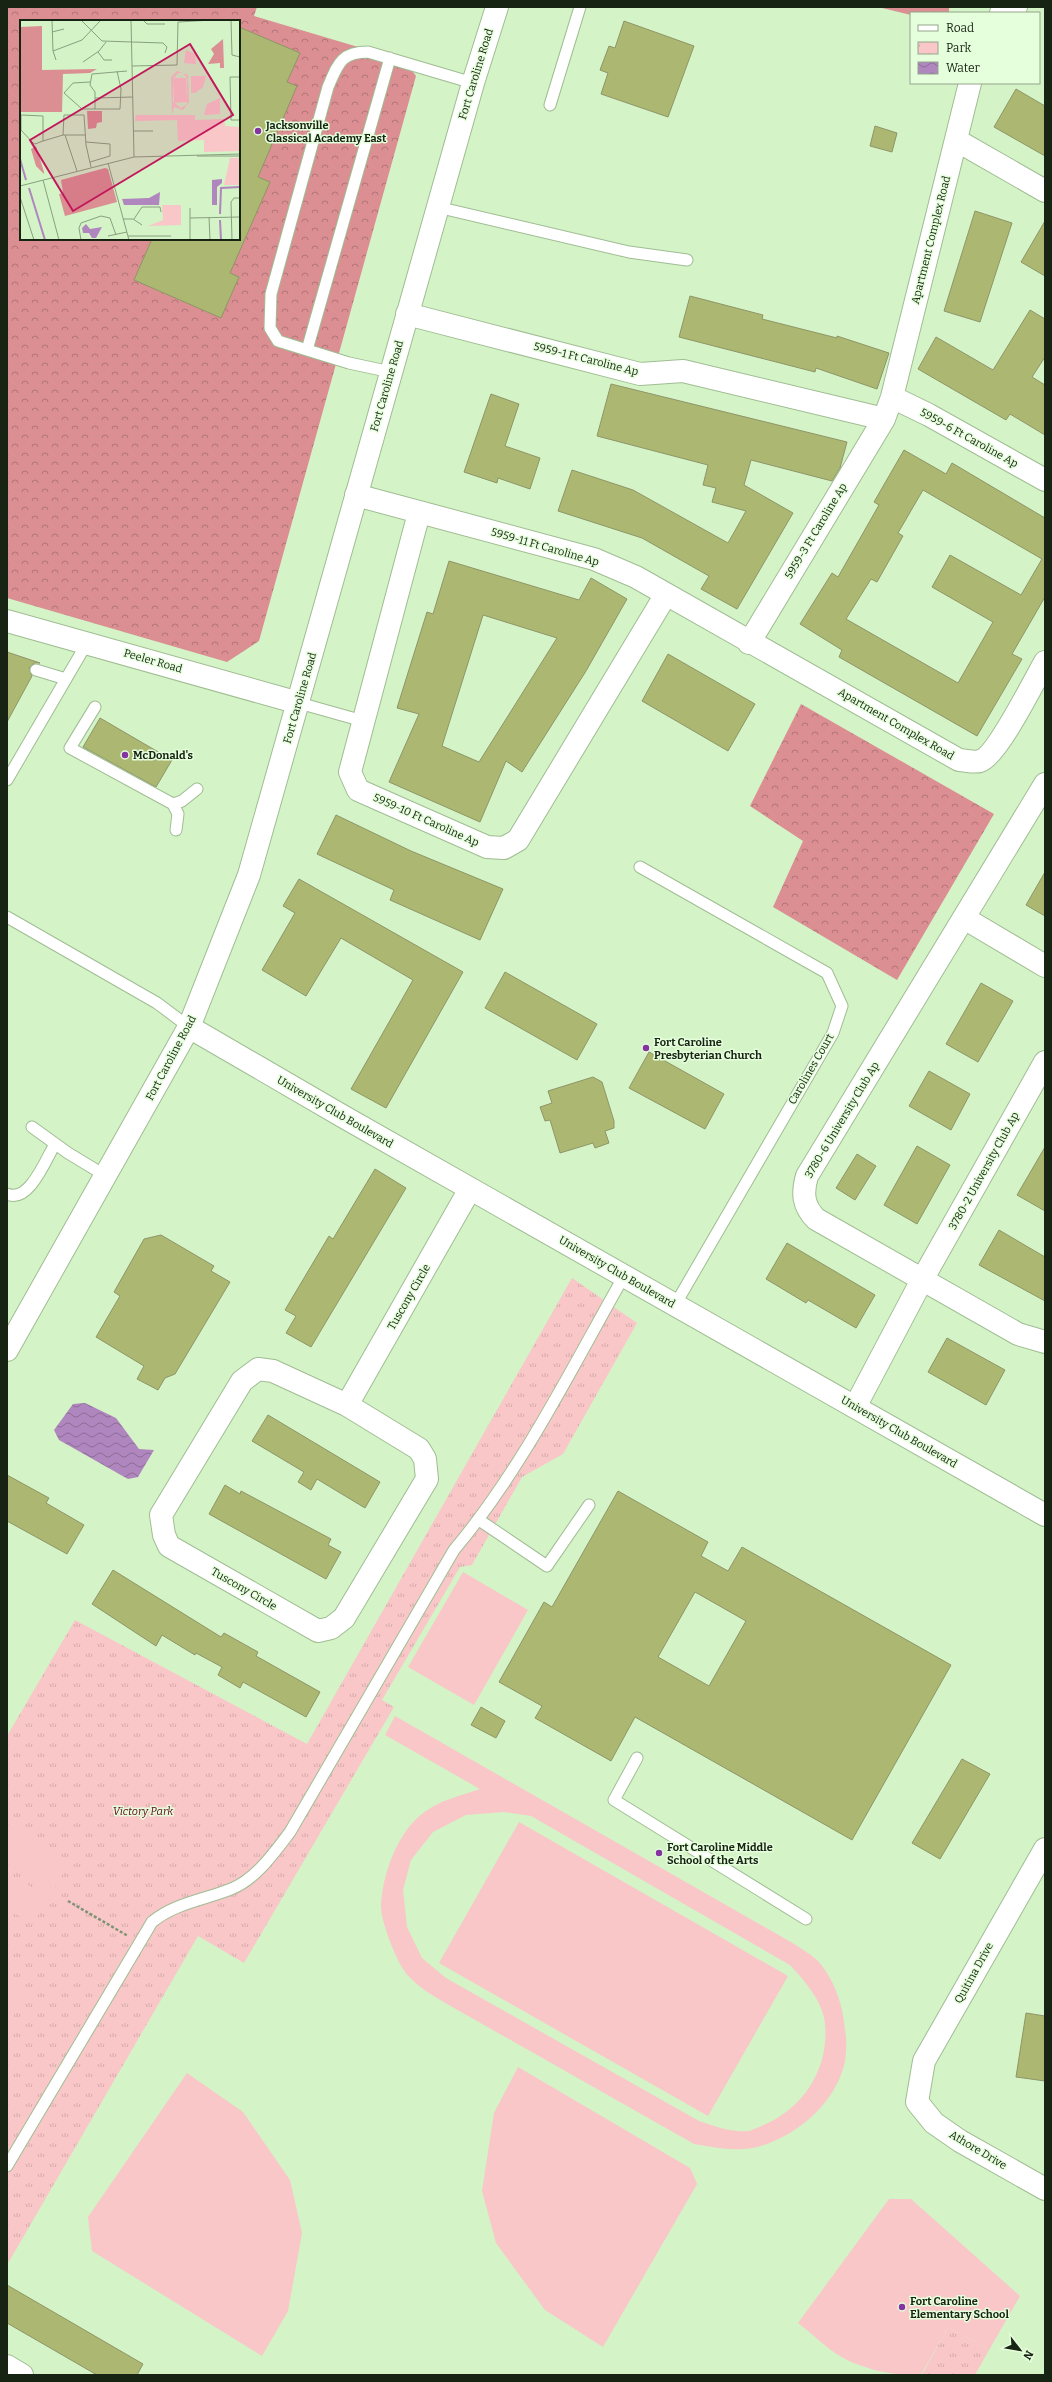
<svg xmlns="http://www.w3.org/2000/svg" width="1052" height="2382" font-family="Bitter,serif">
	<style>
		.forest { fill: url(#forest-crowns); fill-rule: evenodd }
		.park { fill: url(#park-tufts) }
		.garden { fill: #f9c7c8; fill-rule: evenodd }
		.water { fill: url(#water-waves) }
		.building { fill: #acb772; stroke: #8e9667; fill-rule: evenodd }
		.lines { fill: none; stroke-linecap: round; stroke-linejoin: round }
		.lane-casing { stroke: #a0bd93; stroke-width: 13 }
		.street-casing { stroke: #a0bd93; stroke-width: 24 }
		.secondary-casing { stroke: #a0bd93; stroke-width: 24 }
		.path { stroke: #7d9374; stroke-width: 2.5; stroke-dasharray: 3 2; stroke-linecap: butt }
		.lane { stroke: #fff; stroke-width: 11 }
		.street { stroke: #fff; stroke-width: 22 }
		.secondary { stroke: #fff; stroke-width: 22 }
		.poi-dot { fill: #8633a2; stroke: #e5fedb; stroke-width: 1.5 }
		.labels { text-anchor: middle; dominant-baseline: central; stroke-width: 3; stroke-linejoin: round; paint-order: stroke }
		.street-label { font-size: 11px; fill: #172313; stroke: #e5fedb }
		.poi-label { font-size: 11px; font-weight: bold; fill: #172313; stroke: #e5fedb; text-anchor: start }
		.park-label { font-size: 11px; font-style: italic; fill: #61041b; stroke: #e5fedb }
		.inset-river { fill: none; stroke: #af86be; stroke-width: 2 }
		.inset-road { fill: none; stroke: #88a07f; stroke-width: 1 }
		.view { fill: #c2185b; fill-opacity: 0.15; stroke: #c2185b; stroke-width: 2 }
		.inset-edge { fill: none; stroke: #172313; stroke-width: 2 }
	</style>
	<defs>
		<pattern id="forest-crowns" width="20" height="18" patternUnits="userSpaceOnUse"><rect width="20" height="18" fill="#db8f92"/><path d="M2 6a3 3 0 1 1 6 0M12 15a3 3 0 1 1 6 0" fill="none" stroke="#b17476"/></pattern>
		<pattern id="park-tufts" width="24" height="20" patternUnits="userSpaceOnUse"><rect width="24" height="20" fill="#f9c7c8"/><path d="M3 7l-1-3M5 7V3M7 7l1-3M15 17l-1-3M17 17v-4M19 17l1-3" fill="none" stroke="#d5abab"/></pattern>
		<pattern id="water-waves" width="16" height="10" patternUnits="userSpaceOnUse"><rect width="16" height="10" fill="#af86be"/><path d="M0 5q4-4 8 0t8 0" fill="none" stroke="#8d6d99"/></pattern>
	</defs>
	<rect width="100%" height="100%" fill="#d4f3c7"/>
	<path class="forest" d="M7,7H257L254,16L405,61L416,76L259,641L227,662L7,598ZM21,21H239V239H21Z
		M878,7H949V13H911V15Z
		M801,704L994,814L897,980L773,907L803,841L750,806Z"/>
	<path class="park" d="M572,1278L637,1323L563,1454L522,1477L472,1565L460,1567L382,1700L394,1707L244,1963L198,1936L7,2265V1736L75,1620L307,1744Z
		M948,2327L989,2350L975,2375H914L923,2373Z"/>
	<path class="garden" d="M463,1572L528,1610L474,1705L408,1667Z
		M395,1716L796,1945C803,1950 812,1955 818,1961C830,1974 838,1993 842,2010C845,2027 848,2044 845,2061C837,2101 800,2133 764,2145C741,2153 717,2148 694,2144L454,2008C437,1998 414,1986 403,1969C395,1956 381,1922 381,1906C382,1876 397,1833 422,1814C442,1799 457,1797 480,1789L385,1735ZM504,1812L531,1816L790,1965C804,1980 824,2003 825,2024C829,2068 805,2106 766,2124C761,2126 754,2130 749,2131C732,2133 714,2126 699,2121L446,1978L422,1958L407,1927L403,1890L411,1860L433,1832L466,1815Z
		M519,1822L788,1976L708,2116L439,1963Z
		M12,1828L70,1862L54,1889L7,1861V1837Z
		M7,1873L49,1897L33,1924L7,1909Z
		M7,1980L28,1991L7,2027Z
		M518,2067L690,2168L697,2184L603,2347L545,2310L496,2243L482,2191L494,2113Z
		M187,2073L243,2112L290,2180L302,2233L288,2311L262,2356L92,2251L88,2217Z
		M889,2199H911L1020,2296L989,2350L948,2327L922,2373C899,2378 869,2370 847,2360C830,2352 813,2334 798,2323Z"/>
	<path class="water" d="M85,1403L116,1418L139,1449L154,1450L138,1477L128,1479L59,1440L54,1430L73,1404Z"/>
	<path class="building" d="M624,21L694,46L668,117L601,94L608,73L600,70L609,46L615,48Z
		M239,27L300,53L287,82L297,86L258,177L270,182L230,273L239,277L221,318L134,280L152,239H239Z
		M1016,89L1045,106V156L994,127Z
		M875,126L897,133L892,152L870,146Z
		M975,211L1012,223L980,322L944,311Z
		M1045,221V276L1021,262Z
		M690,296L763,315L762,319L837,338V336L889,353L877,389L816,368L815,372L679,337Z
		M1030,310L1045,319V357L1032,377L1045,385V435L1010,414L1006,420L918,369L936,337L993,370Z
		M611,384L847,442L840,468L832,481L751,460L744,485L793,513L737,609L701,589L709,576L642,538L558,511L572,470L633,490L728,543L746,511L712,502L716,488L703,485L708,465L597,436Z
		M491,394L519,404L505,446L540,458L530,489L498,478L497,483L464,472Z
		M904,450L946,474L952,463L1045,518V597L1012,654L1022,659L977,736L839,657L842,650L800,624L832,573L838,577L879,505L874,502ZM923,490L1042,559L1021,595L950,555L932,587L993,622L958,683L846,619L871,579L877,582L903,536L898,533Z
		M449,561L579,600L591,578L627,599L586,671L522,772L506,761L480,822L389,782L419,714L397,708L427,612L433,614ZM483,615L557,638L479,762L442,746Z
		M7,652L40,663H34L29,668L32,676L7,722Z
		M668,654L755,704L728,751L642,701Z
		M100,718L172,760L156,787L83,747Z
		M336,815L411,851L503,889L480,940L390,900L394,890L317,854Z
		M1045,872V916L1026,905Z
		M299,879L463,972L386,1108L351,1089L413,980L341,938L306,996L262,970L295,913L283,906Z
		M505,972L597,1024L577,1060L485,1008Z
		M981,983L1013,1001L978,1062L946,1044Z
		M649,1052L724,1094L705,1129L629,1088Z
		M929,1071L970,1094L951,1130L909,1106Z
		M593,1077L602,1082L614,1121V1128L605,1131L609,1143L595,1148L593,1143L560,1153L550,1120L545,1121L540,1107L552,1103L548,1091Z
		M917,1146L950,1165L917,1224L884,1205Z
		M1045,1147V1211L1017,1195Z
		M857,1154L876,1166L855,1200L836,1188Z
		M375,1169L406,1188L311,1347L286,1333L296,1316L285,1310L329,1236L333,1239Z
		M999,1230L1045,1257V1301L979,1265Z
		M161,1235L214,1266L211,1271L230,1282L175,1374L165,1378L158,1390L137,1379L144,1366L96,1337L120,1296L114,1292L144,1239Z
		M787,1243L875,1295L856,1328L808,1300L806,1303L766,1279Z
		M947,1338L1005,1370L986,1405L928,1372Z
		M268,1415L380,1482L365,1508L317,1479L311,1490L298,1482L304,1472L252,1441Z
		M7,1475L49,1498L46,1503L84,1525L67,1554L7,1521Z
		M225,1485L240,1494L241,1491L331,1539L328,1545L341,1552L326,1579L209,1514Z
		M618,1491L708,1542L701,1556L728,1571L742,1547L951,1665L852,1840L635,1717L611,1761L535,1718L542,1706L499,1682L544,1602L552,1607ZM695,1592L746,1621L709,1686L658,1657Z
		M113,1570L221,1637L224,1633L258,1652L256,1656L320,1692L306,1717L243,1682L240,1688L218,1675L222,1667L196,1653L195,1655L162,1635L156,1646L92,1604Z
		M481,1707L505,1721L496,1738L471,1725Z
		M962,1759L990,1774L940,1859L912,1843Z
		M1026,2013L1045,2016V2081L1016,2077Z
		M7,2285L143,2364L137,2375H97L7,2323Z"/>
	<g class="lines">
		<defs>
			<path id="lane" d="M550,105L580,7
				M437,207L629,252L687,260
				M307,350L390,58
				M391,372L349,363L278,341L270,328L271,294L328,87C338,64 341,52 368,52L473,83
				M36,670L66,679
				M299,703L363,721
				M95,707L70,748L173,804L178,814L176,830
				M7,780L87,643
				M173,804L182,801L197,789
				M640,867L827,973L842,1006L833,1033L675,1305
				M7,917L157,1003L189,1027
				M32,1127L68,1153L106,1176
				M7,1194C29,1204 46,1159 55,1144
				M479,1520L547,1566L589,1505
				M637,1758L614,1800L806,1919
				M7,2166L152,1922C175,1903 204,1900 231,1889C256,1879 274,1853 290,1832L454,1550C523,1468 571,1369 624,1276"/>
			<path id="street" d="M1001,13L1004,10L1016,7
				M956,140L1045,191
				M407,314L640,374L683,371L884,419
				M892,397L929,415L1045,480
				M356,495L594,559L636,577L959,760C965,760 974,763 980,761C997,756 1034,681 1045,662
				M419,513L350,772L358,790L487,847L504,848L518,840L665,596
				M7,621L299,703
				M749,643L884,419L892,397L970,83
				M1045,784L807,1176C802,1193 803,1206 816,1219L1018,1334L1045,1342
				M964,918L1045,966
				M258,1369L273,1371L347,1405L419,1449L425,1459L427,1479L344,1618L331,1628L318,1631L169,1546L164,1535L161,1515L242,1381Z
				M347,1405L470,1189
				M855,1407L922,1280L1045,1062
				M1045,1849L924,2061L917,2102L934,2123L960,2141L1045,2189
				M7,2366L22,2375"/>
			<path id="secondary" d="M189,1027L344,1117L1045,1515
				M7,1350L189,1027L249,875L473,83L497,7"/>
		</defs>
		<use href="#lane" class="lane-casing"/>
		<use href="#street" class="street-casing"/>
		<use href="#secondary" class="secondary-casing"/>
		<path class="path" d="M68,1901L128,1936"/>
		<use href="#lane" class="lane"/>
		<use href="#street" class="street"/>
		<use href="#secondary" class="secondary"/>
	</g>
	<g class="poi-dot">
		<circle cx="258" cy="131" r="4"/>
		<circle cx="125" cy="755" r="4"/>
		<circle cx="646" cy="1048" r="4"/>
		<circle cx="659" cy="1853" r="4"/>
		<circle cx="902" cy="2307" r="4"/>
	</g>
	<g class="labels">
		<g class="street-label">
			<text transform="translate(476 74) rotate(-73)">Fort Caroline Road</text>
			<text transform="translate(931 240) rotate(-76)">Apartment Complex Road</text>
			<text transform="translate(586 359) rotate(14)">5959-1 Ft Caroline Ap</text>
			<text transform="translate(387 386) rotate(-74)">Fort Caroline Road</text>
			<text transform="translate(969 438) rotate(29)">5959-6 Ft Caroline Ap</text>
			<text transform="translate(816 531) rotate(-59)">5959-3 Ft Caroline Ap</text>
			<text transform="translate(545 547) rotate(16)">5959-11 Ft Caroline Ap</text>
			<text transform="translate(153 661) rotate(16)">Peeler Road</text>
			<text transform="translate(300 698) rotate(-74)">Fort Caroline Road</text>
			<text transform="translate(896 724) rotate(30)">Apartment Complex Road</text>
			<text transform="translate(426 820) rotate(24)">5959-10 Ft Caroline Ap</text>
			<text transform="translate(171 1058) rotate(-62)">Fort Caroline Road</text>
			<text transform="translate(811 1069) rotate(-60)">Carolines Court</text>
			<text transform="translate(335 1112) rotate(30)">University Club Boulevard</text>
			<text transform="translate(842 1120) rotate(-59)">3780-6 University Club Ap</text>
			<text transform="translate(984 1171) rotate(-61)">3780-2 University Club Ap</text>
			<text transform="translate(617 1272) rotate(30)">University Club Boulevard</text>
			<text transform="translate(409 1297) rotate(-60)">Tuscony Circle</text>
			<text transform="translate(899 1432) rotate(30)">University Club Boulevard</text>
			<text transform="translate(244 1589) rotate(30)">Tuscony Circle</text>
			<text transform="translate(974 1973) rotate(-61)">Quitina Drive</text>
			<text transform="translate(978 2150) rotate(31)">Athore Drive</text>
		</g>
		<g class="poi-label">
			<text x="266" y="125">Jacksonville<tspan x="266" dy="13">Classical Academy East</tspan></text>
			<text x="133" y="755">McDonald's</text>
			<text x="654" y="1042">Fort Caroline<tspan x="654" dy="13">Presbyterian Church</tspan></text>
			<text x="667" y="1847">Fort Caroline Middle<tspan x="667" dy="13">School of the Arts</tspan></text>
			<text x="910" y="2301">Fort Caroline<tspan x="910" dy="13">Elementary School</tspan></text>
		</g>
		<g class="park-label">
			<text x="143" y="1811">Victory Park</text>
		</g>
	</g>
	<g transform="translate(20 20)">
		<rect width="220" height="220" fill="#d4f3c7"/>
		<path d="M22,6V50L77,49L70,53L43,54L42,92H0V7ZM203,19L204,48H200V43L188,44L194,34L191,29ZM67,91H82V102L77,103L76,108L68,109ZM16,126L24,152V154L16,146L11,129ZM85,148L88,149L97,182L45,196L39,174L43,173L41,160Z" fill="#db8f92"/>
		<path d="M116,95H175V100L204,99L205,106L220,107V131L184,132V120L158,121L157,100L115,101Z" fill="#f9c7c8"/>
		<path d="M166,30L175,34L176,44L164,43ZM157,51L168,55L169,82L163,90L154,87L152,95L151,57ZM158,53H163L167,58V84L161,88L153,82V59ZM171,56H186L183,67L175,73H171ZM153,58H166L167,82L154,83ZM200,78V94L184,95L187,84ZM185,109H200V130H186ZM210,138H220V165H204ZM142,185H161V205L128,206L143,200Z" fill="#f9c7c8" fill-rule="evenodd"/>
		<path d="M202,159V163L197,167V185H192V160ZM140,172L139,185H104L102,179L129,178ZM66,204L70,209L82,207L76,218H72L69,213H63L62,208Z" fill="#af86be"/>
		<path class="inset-river" d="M0,139L6,160M9,168L25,220M200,194L201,168L220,167M200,200L201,220"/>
		<path class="inset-road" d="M32,0L33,31L36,40M61,0L82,21L143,23L147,27L145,33M111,0L114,137M123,0L127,4H145M211,0L212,35L220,37M32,12L44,9M33,31L62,20L81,0M78,32L84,40H92M63,42L79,31L86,22M112,46L157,45L158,2L192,0M220,57H210L211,100H220M70,62L53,63L44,73L62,89H100L101,69L97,51M75,78L113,77M75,89V72L70,65L72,54L107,51M113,111H133M43,115L44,95H64L66,125L71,147M45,115L57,151M23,121V96L1,95V110L13,123L15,124L23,121L43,115H66M66,122L90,124V136L70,142M177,136H220M88,143L109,220M23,160L39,220M0,166L114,137L220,134M0,177L14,220M170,188V220M189,197L190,220M170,198L220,197M103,199H113L122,205M114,199L122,187H140L141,192M88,216L107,212M108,216H151M61,220L59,208L61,203L81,196L90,198L96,215M212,220L211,182L214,178H220"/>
		<path class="view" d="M170,24L213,95L53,191L10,120Z"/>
		<rect width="220" height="220" class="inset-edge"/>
	</g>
	<rect width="1052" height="2382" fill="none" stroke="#172313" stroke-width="16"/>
	<rect x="910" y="12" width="130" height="72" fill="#e5fedb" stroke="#93a68b"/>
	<rect x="918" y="25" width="20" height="6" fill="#ffffff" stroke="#93a68b"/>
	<text x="946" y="32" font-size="12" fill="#172313">Road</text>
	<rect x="918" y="42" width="20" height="12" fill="url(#park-tufts)" stroke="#93a68b"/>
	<text x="946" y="52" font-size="12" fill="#172313">Park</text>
	<rect x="918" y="62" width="20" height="12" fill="url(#water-waves)" stroke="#93a68b"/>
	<text x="946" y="72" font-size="12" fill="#172313">Water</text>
	<g transform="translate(1020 2350) rotate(121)" stroke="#e5fedb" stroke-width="3" paint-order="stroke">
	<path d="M0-3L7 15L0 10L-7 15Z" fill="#172313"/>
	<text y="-6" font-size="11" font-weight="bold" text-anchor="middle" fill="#172313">N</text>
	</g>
</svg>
